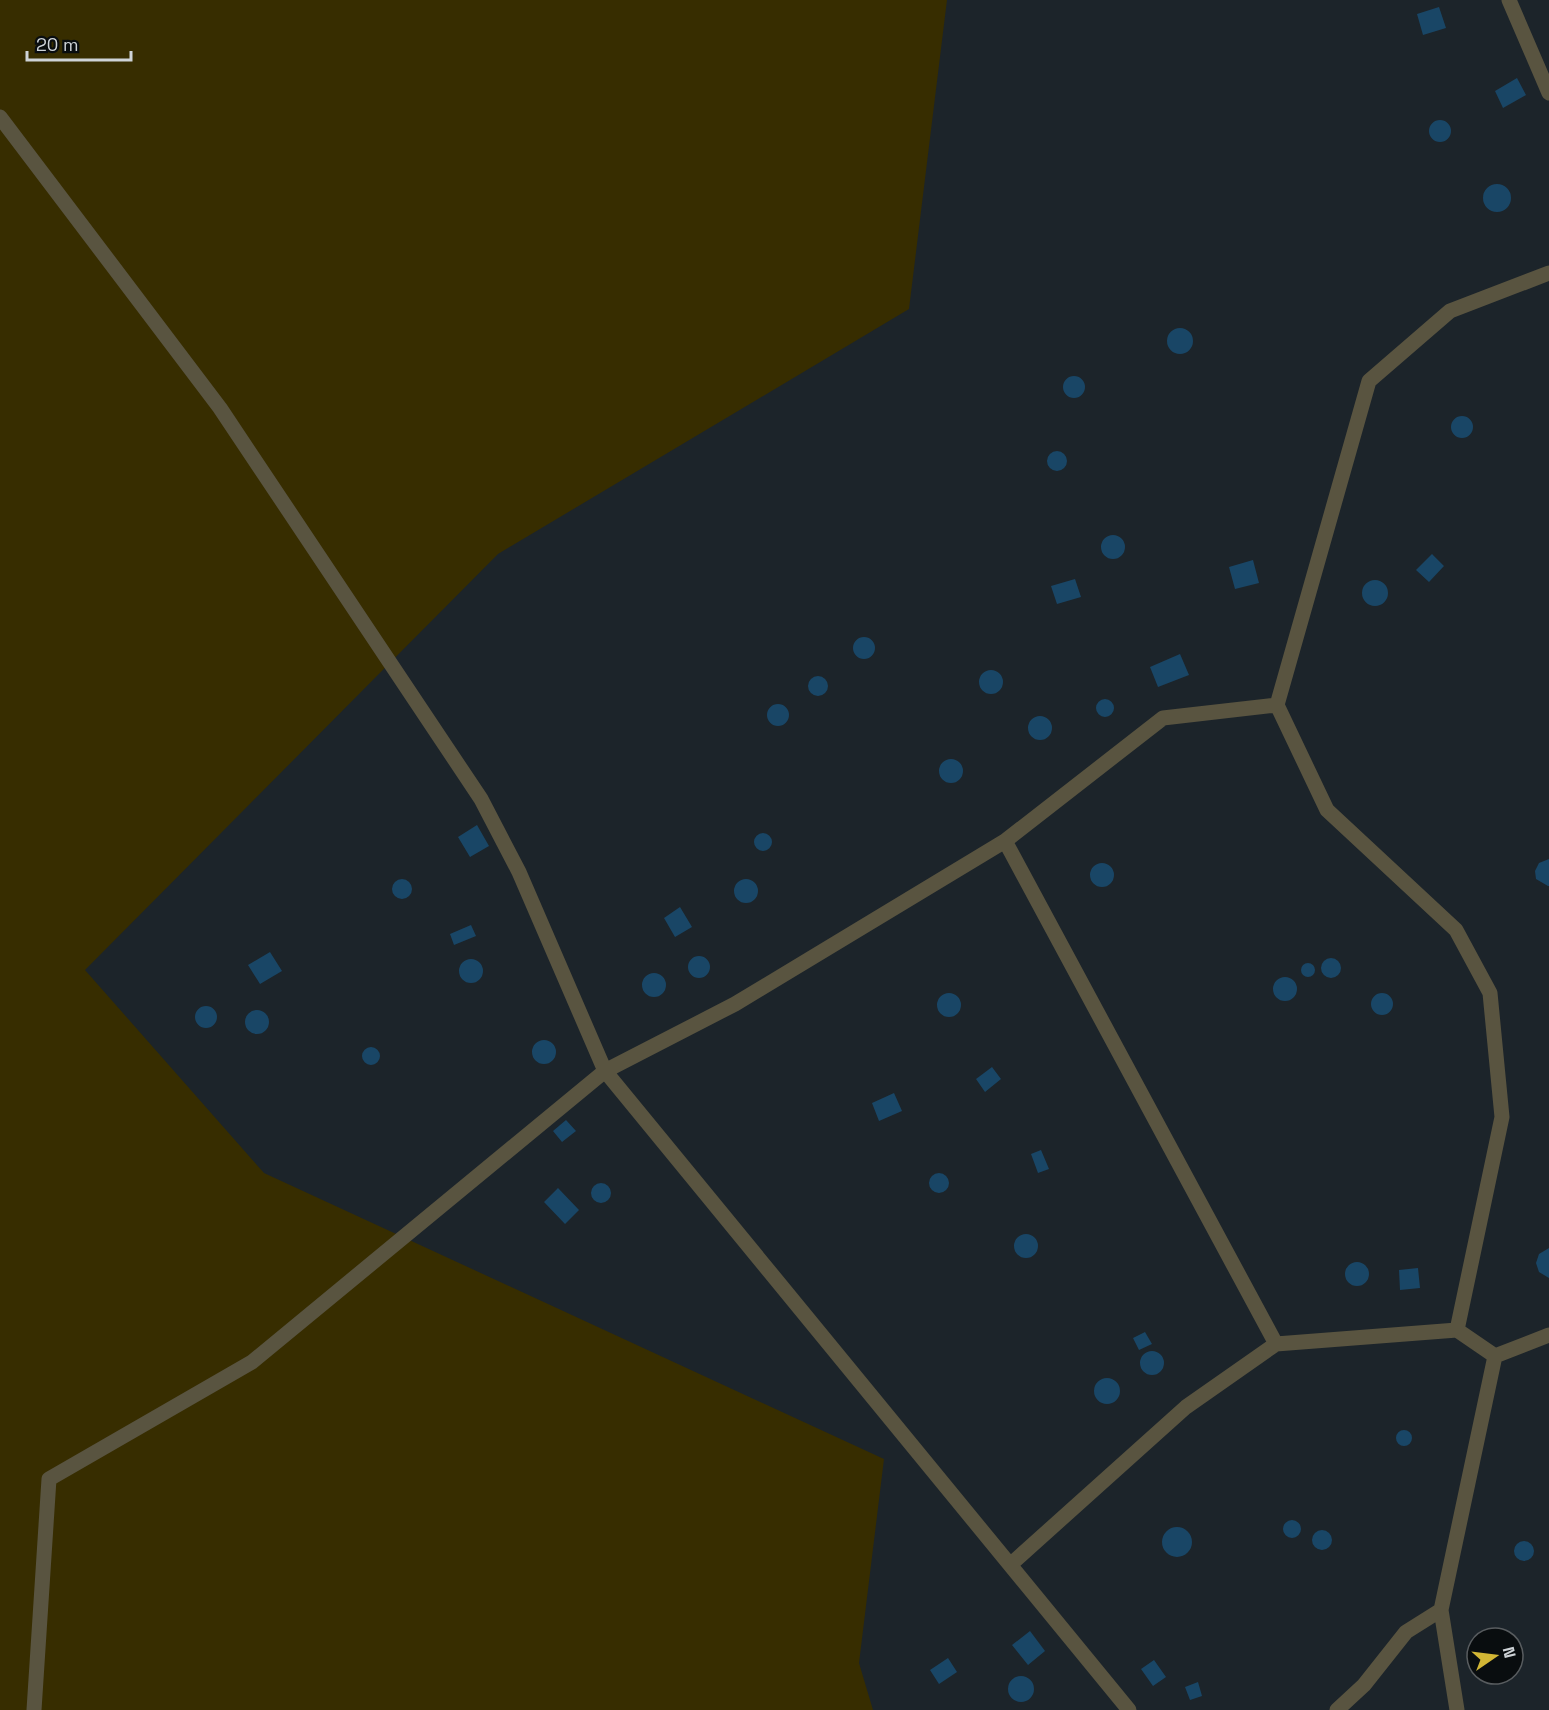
<svg xmlns="http://www.w3.org/2000/svg" width="1549" height="1710" font-family="'Space Grotesk',sans-serif">
	<style>
		.green { fill: #372d00 }
		.building { fill: #194666 }
		.lines { fill: none; stroke-linecap: round; stroke-linejoin: round }
		.minor { stroke: #595440; stroke-width: 15 }
	</style>
	<rect width="100%" height="100%" fill="#1c242a"/>
	<path class="green" d="M0,0H947L909,309L498,554L85,970L264,1173L884,1459L859,1663L873,1710H0Z"/>
	<path class="building" d="M1439,7L1446,28L1423,35L1417,14Z
		M1517,78L1526,95L1503,108L1495,91Z
		M1429 131a11 11 0 1 1 22 0a11 11 0 1 1-22 0Z
		M1483 198a14 14 0 1 1 28 0a14 14 0 1 1-28 0Z
		M1167 341a13 13 0 1 1 26 0a13 13 0 1 1-26 0Z
		M1063 387a11 11 0 1 1 22 0a11 11 0 1 1-22 0Z
		M1451 427a11 11 0 1 1 22 0a11 11 0 1 1-22 0Z
		M1047 461a10 10 0 1 1 20 0a10 10 0 1 1-20 0Z
		M1101 547a12 12 0 1 1 24 0a12 12 0 1 1-24 0Z
		M1432,554L1444,566L1429,582L1416,570Z
		M1253,560L1259,583L1235,589L1229,567Z
		M1075,579L1081,597L1057,604L1051,586Z
		M1362 593a13 13 0 1 1 26 0a13 13 0 1 1-26 0Z
		M853 648a11 11 0 1 1 22 0a11 11 0 1 1-22 0Z
		M1180,654L1189,675L1158,687L1150,667Z
		M979 682a12 12 0 1 1 24 0a12 12 0 1 1-24 0Z
		M808 686a10 10 0 1 1 20 0a10 10 0 1 1-20 0Z
		M1096 708a9 9 0 1 1 18 0a9 9 0 1 1-18 0Z
		M767 715a11 11 0 1 1 22 0a11 11 0 1 1-22 0Z
		M1028 728a12 12 0 1 1 24 0a12 12 0 1 1-24 0Z
		M939 771a12 12 0 1 1 24 0a12 12 0 1 1-24 0Z
		M477,825L489,846L470,857L458,837Z
		M754 842a9 9 0 1 1 18 0a9 9 0 1 1-18 0Z
		M1549,859V886H1548L1536,879L1535,871L1539,863Z
		M1090 875a12 12 0 1 1 24 0a12 12 0 1 1-24 0Z
		M392 889a10 10 0 1 1 20 0a10 10 0 1 1-20 0Z
		M734 891a12 12 0 1 1 24 0a12 12 0 1 1-24 0Z
		M680,907L692,927L675,937L664,918Z
		M471,925L476,936L454,945L450,934Z
		M270,952L282,971L260,984L248,965Z
		M688 967a11 11 0 1 1 22 0a11 11 0 1 1-22 0Z
		M1321 968a10 10 0 1 1 20 0a10 10 0 1 1-20 0Z
		M459 971a12 12 0 1 1 24 0a12 12 0 1 1-24 0Z
		M1301 970a7 7 0 1 1 14 0a7 7 0 1 1-14 0Z
		M642 985a12 12 0 1 1 24 0a12 12 0 1 1-24 0Z
		M1273 989a12 12 0 1 1 24 0a12 12 0 1 1-24 0Z
		M937 1005a12 12 0 1 1 24 0a12 12 0 1 1-24 0Z
		M1371 1004a11 11 0 1 1 22 0a11 11 0 1 1-22 0Z
		M195 1017a11 11 0 1 1 22 0a11 11 0 1 1-22 0Z
		M245 1022a12 12 0 1 1 24 0a12 12 0 1 1-24 0Z
		M532 1052a12 12 0 1 1 24 0a12 12 0 1 1-24 0Z
		M362 1056a9 9 0 1 1 18 0a9 9 0 1 1-18 0Z
		M992,1067L1001,1079L985,1092L976,1079Z
		M894,1093L902,1111L879,1121L872,1103Z
		M566,1120L576,1131L562,1142L553,1131Z
		M1041,1150L1049,1169L1038,1173L1031,1154Z
		M929 1183a10 10 0 1 1 20 0a10 10 0 1 1-20 0Z
		M591 1193a10 10 0 1 1 20 0a10 10 0 1 1-20 0Z
		M558,1188L579,1210L565,1224L544,1202Z
		M1014 1246a12 12 0 1 1 24 0a12 12 0 1 1-24 0Z
		M1549,1248V1278L1539,1272L1536,1263L1539,1254Z
		M1345 1274a12 12 0 1 1 24 0a12 12 0 1 1-24 0Z
		M1418,1268L1420,1288L1400,1290L1399,1270Z
		M1145,1332L1152,1344L1139,1350L1133,1338Z
		M1140 1363a12 12 0 1 1 24 0a12 12 0 1 1-24 0Z
		M1094 1391a13 13 0 1 1 26 0a13 13 0 1 1-26 0Z
		M1396 1438a8 8 0 1 1 16 0a8 8 0 1 1-16 0Z
		M1283 1529a9 9 0 1 1 18 0a9 9 0 1 1-18 0Z
		M1162 1542a15 15 0 1 1 30 0a15 15 0 1 1-30 0Z
		M1312 1540a10 10 0 1 1 20 0a10 10 0 1 1-20 0Z
		M1514 1551a10 10 0 1 1 20 0a10 10 0 1 1-20 0Z
		M1030,1631L1045,1651L1028,1665L1012,1645Z
		M948,1658L957,1672L939,1684L930,1670Z
		M1154,1660L1166,1677L1153,1686L1141,1669Z
		M1008 1689a13 13 0 1 1 26 0a13 13 0 1 1-26 0Z
		M1198,1682L1202,1696L1190,1700L1185,1687Z"/>
	<g class="lines">
		<path class="minor" d="M1509,0L1549,93
			M0,117L220,408L481,799L519,872L605,1071L1129,1710
			M1005,841L1276,1344
			M1457,1330L1502,1117L1490,993L1456,930L1327,810L1277,705L1369,381L1450,311L1549,273
			M1495,1356L1549,1335
			M1010,1565L1186,1407L1276,1344L1457,1330L1495,1356
			M34,1710L49,1479L252,1362L605,1071L735,1004L1005,841L1163,718L1277,705
			M1337,1710L1364,1685L1406,1632L1441,1610
			M1457,1710L1441,1610L1495,1356"/>
	</g>
	<g transform="translate(1495 1656) rotate(76)"><circle r="28" fill="#090d0f" stroke="#585c5f" stroke-width="1.5"/>
	<path d="M0-4.5L10 22L0 15L-10 22Z" fill="#d2b635"/>
	<text y="-9" font-size="16" font-weight="bold" text-anchor="middle" fill="#ced3d7">N</text>
	</g>
	<path d="M27 51v9h104v-9" fill="none" stroke="#ced3d7" stroke-width="3"/>
	<text x="36" y="51" font-size="18" fill="#ced3d7" stroke="#090d0f" stroke-width="4.5" paint-order="stroke">20 m</text>
</svg>
